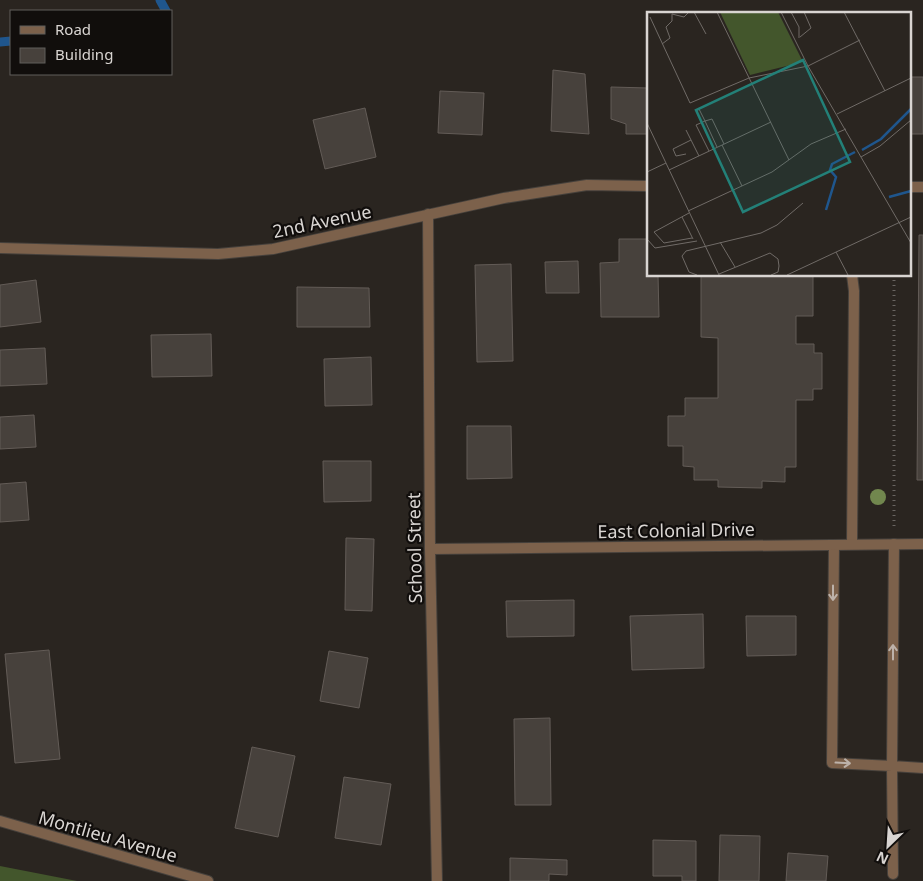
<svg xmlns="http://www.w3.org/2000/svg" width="923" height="881" font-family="'Noto Sans',sans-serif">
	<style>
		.green { fill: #43562c }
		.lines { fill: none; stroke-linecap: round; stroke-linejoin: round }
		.stream { stroke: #1f568d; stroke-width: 9 }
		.building { fill: #47413c; stroke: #635c57 }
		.service-casing { stroke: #46413c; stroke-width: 12 }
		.minor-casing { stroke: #46413c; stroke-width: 12 }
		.path { stroke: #696561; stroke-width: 3; stroke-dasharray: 1 4; stroke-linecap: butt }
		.service { stroke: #7c614b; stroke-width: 10 }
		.minor { stroke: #7c614b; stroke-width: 10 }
		.tree { fill: #71874e }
		.oneway { stroke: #bdb2aa }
		.labels { text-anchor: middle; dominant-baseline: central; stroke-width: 4.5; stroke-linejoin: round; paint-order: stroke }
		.street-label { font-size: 18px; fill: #d9d5d2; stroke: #110e0c }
		.inset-river { fill: none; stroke: #1f568d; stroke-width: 2.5 }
		.inset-road { fill: none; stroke: #706b67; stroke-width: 1 }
		.view { fill: #238078; fill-opacity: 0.15; stroke: #238078; stroke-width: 2.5 }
		.inset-edge { fill: none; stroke: #d9d5d2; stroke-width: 2.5 }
	</style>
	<rect width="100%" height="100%" fill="#2a2520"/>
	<path class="green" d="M0,866L77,881H0Z"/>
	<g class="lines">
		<path class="stream" d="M160,0L166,11
			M0,42L11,41"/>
	</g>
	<path class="building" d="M553,70L585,74L589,134L551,131Z
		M909,77H923V134H909Z
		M611,87L648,88V134H626V124L611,119Z
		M440,91L484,93L482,135L438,133Z
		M365,108L376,157L325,169L313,120Z
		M919,235H923V480H917Z
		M619,239H648V275H658L659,317H601L600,263L619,262Z
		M578,261L579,293H546L545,262Z
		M511,264L513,361L477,362L475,265Z
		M701,275H813V316H796V344H814V353H822V389H813V400H796V467H785V482L762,481V488L718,487V480H694V467L683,466V446H668V416H685V398H718V338L701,337Z
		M36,280L41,322L0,327V285Z
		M297,287L369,288L370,327H297Z
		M211,334L212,376L152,377L151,335Z
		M45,348L47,384L0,386V350Z
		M371,357L372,405L325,406L324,359Z
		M34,415L36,447L0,449V417Z
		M467,426H511L512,478L467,479Z
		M323,461H371V501L324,502Z
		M26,482L29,520L0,522V484Z
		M346,538L374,539L372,611L345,610Z
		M574,600V636L507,637L506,601Z
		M703,614L704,668L632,670L630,616Z
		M746,616H796V655L747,656Z
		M49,650L60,759L15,763L5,654Z
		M329,651L368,658L359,708L320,701Z
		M550,718L551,805H515L514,719Z
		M252,747L295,756L278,837L235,828Z
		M344,777L391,784L381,845L335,838Z
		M720,835L760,836L759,881H719Z
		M653,840L696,841V881H682V876H653Z
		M788,853L828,856L826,881H786Z
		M510,858L567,860V875L549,874V881H510Z"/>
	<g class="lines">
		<defs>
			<path id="service" d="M852,275L854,291L852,544
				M834,545L832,763L892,766L894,544
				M893,874L892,766L923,768"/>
			<path id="minor" d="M909,187H923
				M428,214L430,549L437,881
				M0,248L218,254L273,249L504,198L587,185L648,186
				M430,549L923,544
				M0,821L208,881"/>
		</defs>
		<use href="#service" class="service-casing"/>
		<use href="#minor" class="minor-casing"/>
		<path class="path" d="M894,526V275"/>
		<use href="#service" class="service"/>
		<use href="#minor" class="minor"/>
	</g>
	<circle class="tree" cx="878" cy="497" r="8"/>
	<defs><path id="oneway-shaft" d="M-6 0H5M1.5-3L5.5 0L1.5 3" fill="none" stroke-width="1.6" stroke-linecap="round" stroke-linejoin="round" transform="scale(1.25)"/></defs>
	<g class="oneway">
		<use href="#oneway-shaft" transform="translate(833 593) rotate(90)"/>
		<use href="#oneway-shaft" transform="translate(893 652) rotate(-90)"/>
		<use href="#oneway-shaft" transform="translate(843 763) rotate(3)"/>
	</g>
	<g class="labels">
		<g class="street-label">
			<text transform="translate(322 221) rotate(-12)">2nd Avenue</text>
			<text transform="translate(676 530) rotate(-1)">East Colonial Drive</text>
			<text transform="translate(414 548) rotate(-91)">School Street</text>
			<text transform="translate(108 836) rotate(16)">Montlieu Avenue</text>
		</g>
	</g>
	<g transform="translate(647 12)">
		<rect width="264" height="264" fill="#2a2520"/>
		<path d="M73,0H131L156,50L103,63Z" fill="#43562c"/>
		<path class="inset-river" d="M215,138L234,127L264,97M242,185L264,179M179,198L189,165L183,158L185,152L208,140"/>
		<path class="inset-road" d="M47,0L59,22M70,0L142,148M134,0L161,54L264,231M144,0L152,15V26M197,0L238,79M25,2L37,5L42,0M3,5L43,91L102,66L161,54L213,28M153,25L164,16L157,0M15,32L23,26L19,15L25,9V2M52,97L58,109L49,113L62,139M190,102L264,66M0,111L72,263M39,118L52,144M75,133L95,174M70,135L58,109L65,107L77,132M39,142L29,144L26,137L44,128M214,145L233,134L264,108M22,158L124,110M0,160L19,151M41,199L125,160L164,132L199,117M42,201L7,220L17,231L45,226M35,205L46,227M0,227L8,236L50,229M73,230L88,255M189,240L201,263M72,262L123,241L131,247L132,254L131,260L124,263M50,263L42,260L35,244L39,239L114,221L130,213L156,191M140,263L264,205"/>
		<path class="view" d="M156,48L203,150L96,200L49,98Z"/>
		<rect width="264" height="264" class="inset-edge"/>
	</g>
	<rect x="10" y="10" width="162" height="65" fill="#110e0c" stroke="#615e5b"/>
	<rect x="20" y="26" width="25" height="8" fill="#7c614b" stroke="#615e5b"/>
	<text x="55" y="35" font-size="15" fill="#d9d5d2">Road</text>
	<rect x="20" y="48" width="25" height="15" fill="#47413c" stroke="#615e5b"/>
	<text x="55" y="60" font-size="15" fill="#d9d5d2">Building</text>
	<g transform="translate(888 846) rotate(205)" stroke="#110e0c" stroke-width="4" paint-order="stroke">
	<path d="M0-4L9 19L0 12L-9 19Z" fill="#d9d5d2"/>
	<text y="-8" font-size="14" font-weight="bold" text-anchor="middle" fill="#d9d5d2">N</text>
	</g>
</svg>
